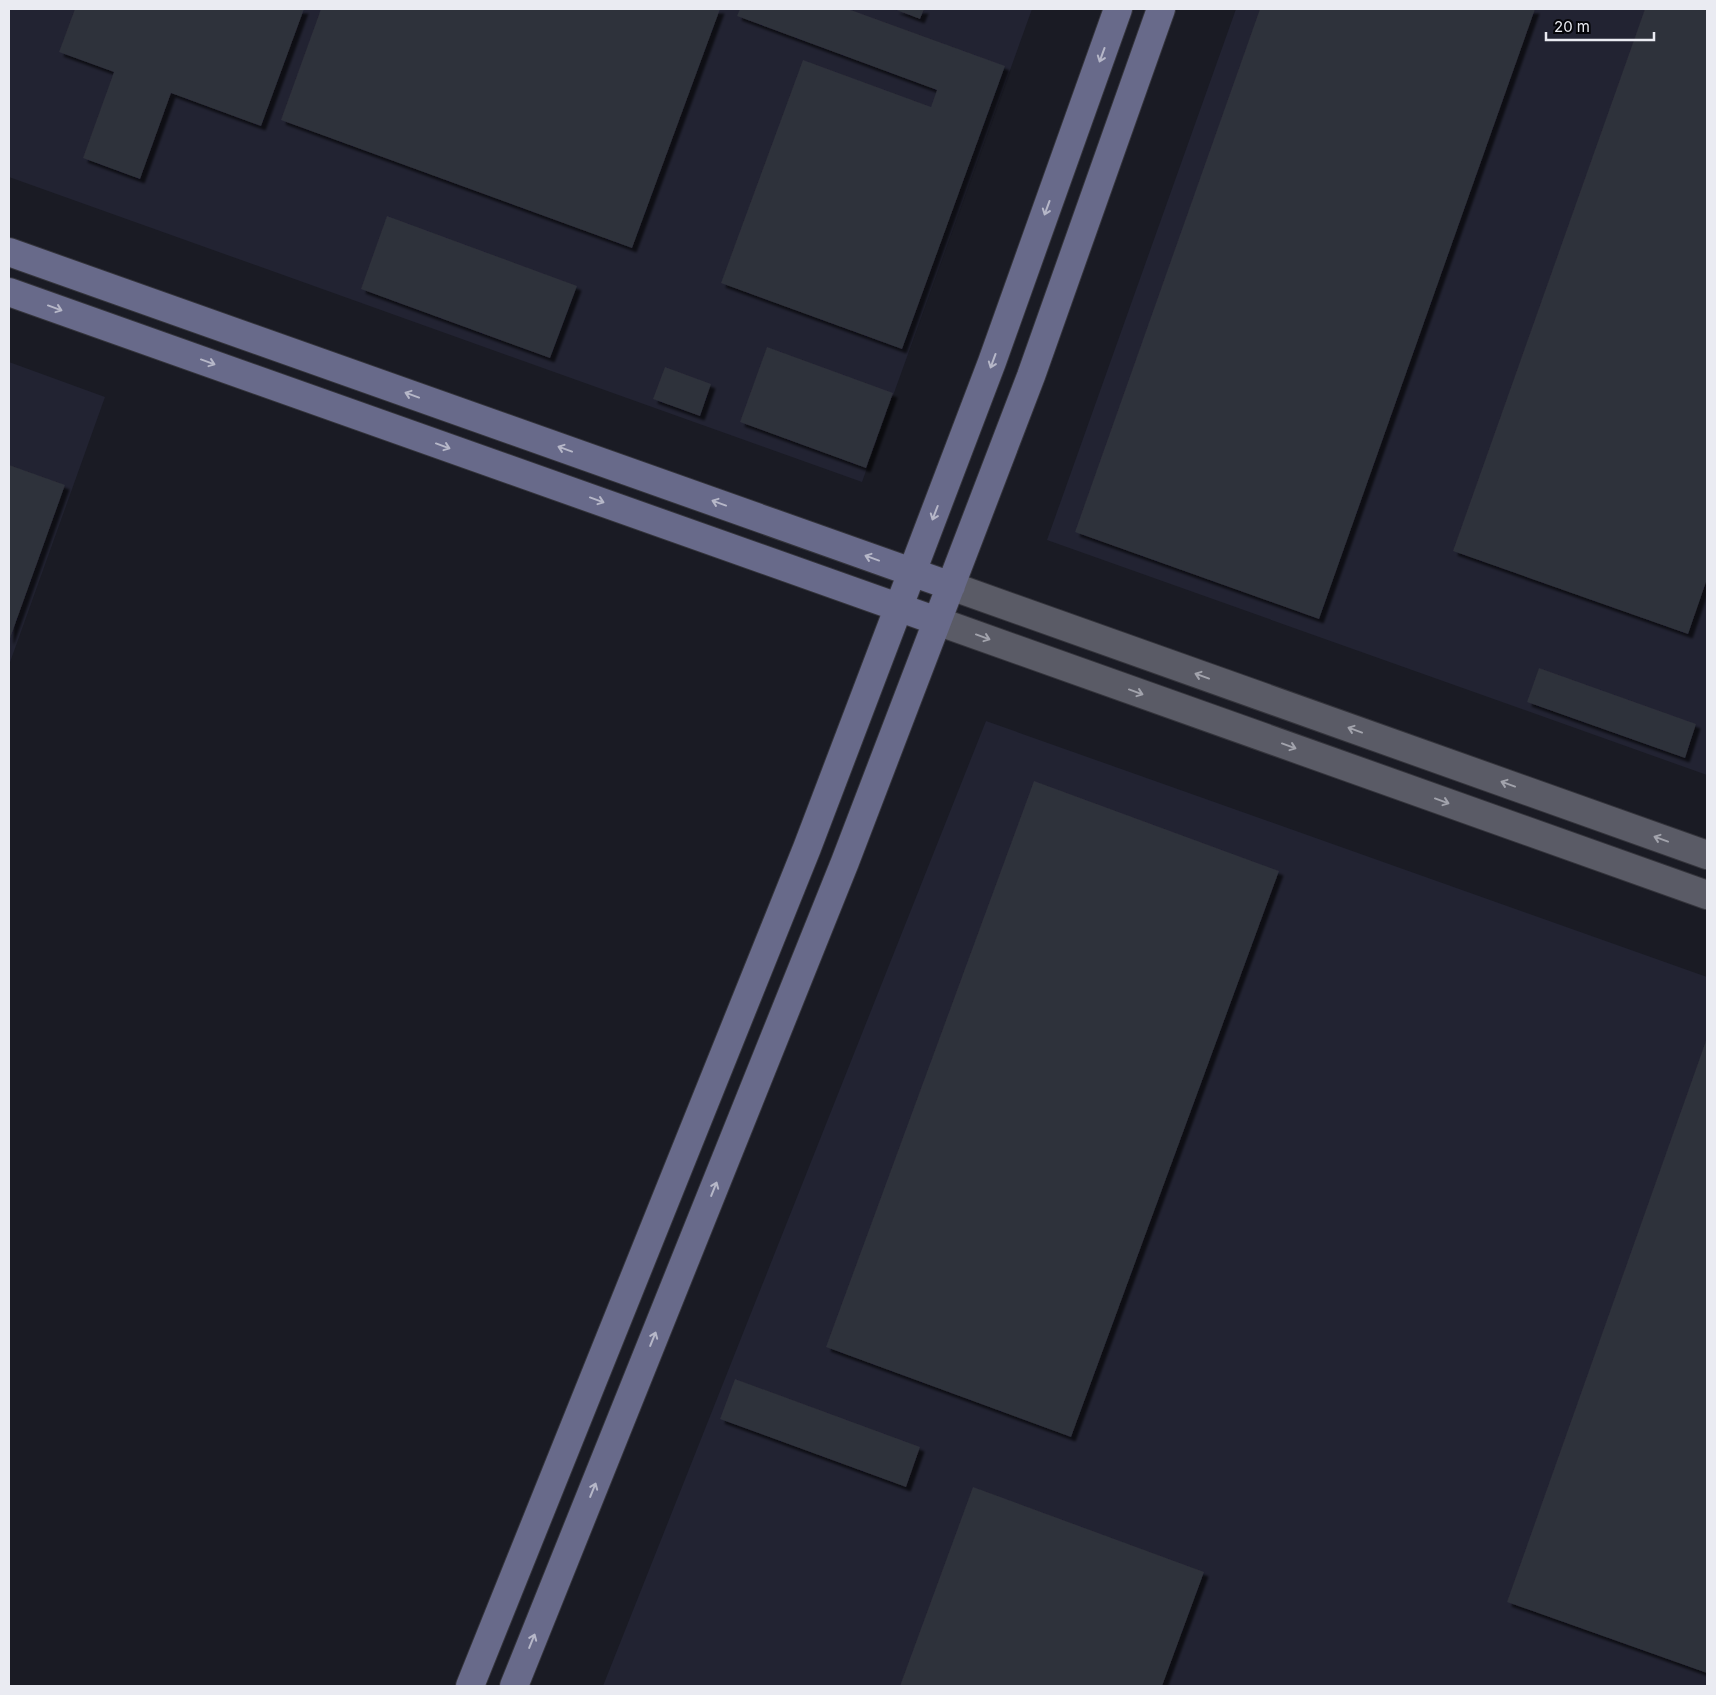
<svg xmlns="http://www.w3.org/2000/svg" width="1716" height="1695" font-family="Inter,sans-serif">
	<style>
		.built { fill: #222332 }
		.building { fill: #2e303a; filter: url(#shadow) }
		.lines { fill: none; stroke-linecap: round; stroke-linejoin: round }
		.minor-casing { stroke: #34343b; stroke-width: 30 }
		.secondary-casing { stroke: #34343b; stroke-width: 30 }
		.minor { stroke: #5a5b66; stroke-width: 28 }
		.secondary { stroke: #686a8a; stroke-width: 28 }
		.oneway { stroke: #b6b7c8 }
		.oneway2 { stroke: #a2a3ac }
	</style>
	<defs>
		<filter id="shadow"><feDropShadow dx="4.5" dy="4.5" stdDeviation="1" flood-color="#0009"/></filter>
	</defs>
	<rect width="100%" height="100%" fill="#1a1b24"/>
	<path class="built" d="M9,9H1032L862,482L9,177Z
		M1236,9H1707V775L1047,540Z
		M9,362L105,397L9,665Z
		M986,721L1707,977V1686H603Z"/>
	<path class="building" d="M75,9H304L261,126L171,93L140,179L83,158L114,72L59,52Z
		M321,9H720L632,248L281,120Z
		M740,9H848L1005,66L902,349L721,283L803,60L931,107L937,90L737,16Z
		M894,9H924L920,19Z
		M1260,9H1535L1319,619L1075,532Z
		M1645,9H1707V579L1688,634L1453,551Z
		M387,216L577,286L550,358L361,289Z
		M767,347L893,393L866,468L740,422Z
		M665,367L711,384L700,416L653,399Z
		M9,465L65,485L9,641Z
		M1539,668L1696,724L1685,758L1527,702Z
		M1034,781L1279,871L1071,1437L826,1347Z
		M1707,1038V1673L1507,1602Z
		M735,1379L920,1447L906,1487L720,1419Z
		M973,1487L1204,1572L1162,1686H900Z"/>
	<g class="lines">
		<defs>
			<path id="minor" d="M951,586L1707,855
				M937,621L1707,895"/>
			<path id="secondary" d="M9,252L951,586
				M9,292L937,621
				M470,1686L807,848L992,362L1118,9
				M514,1686L845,862L1031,376L1161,9"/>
		</defs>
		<use href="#minor" class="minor-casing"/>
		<use href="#secondary" class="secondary-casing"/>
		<use href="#minor" class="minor"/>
		<use href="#secondary" class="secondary"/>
	</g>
	<defs><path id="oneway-shaft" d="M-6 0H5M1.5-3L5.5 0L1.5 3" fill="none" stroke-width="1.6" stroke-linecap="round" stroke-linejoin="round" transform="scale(1.25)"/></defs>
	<g class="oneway">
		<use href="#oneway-shaft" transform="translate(1102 55) rotate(110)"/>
		<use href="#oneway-shaft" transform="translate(1047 208) rotate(110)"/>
		<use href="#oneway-shaft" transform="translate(55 308) rotate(20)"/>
		<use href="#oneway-shaft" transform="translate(993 361) rotate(110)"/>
		<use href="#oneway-shaft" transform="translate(208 362) rotate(20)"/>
		<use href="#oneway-shaft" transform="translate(412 395) rotate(-160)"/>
		<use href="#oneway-shaft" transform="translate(443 446) rotate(20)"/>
		<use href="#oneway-shaft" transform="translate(565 449) rotate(-160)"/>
		<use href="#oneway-shaft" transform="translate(597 500) rotate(20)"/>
		<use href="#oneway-shaft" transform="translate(719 503) rotate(-160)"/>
		<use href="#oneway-shaft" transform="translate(935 513) rotate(111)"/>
		<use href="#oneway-shaft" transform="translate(872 558) rotate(-160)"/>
		<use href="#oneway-shaft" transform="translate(714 1189) rotate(-68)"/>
		<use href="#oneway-shaft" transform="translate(653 1339) rotate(-68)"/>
		<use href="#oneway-shaft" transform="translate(593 1490) rotate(-68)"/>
		<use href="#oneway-shaft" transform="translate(532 1641) rotate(-68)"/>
	</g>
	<g class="oneway2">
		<use href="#oneway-shaft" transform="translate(983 637) rotate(20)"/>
		<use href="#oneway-shaft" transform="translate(1202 676) rotate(-160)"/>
		<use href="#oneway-shaft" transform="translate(1136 692) rotate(20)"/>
		<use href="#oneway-shaft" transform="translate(1355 730) rotate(-160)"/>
		<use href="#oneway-shaft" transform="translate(1289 746) rotate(20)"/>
		<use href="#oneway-shaft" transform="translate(1508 784) rotate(-160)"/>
		<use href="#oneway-shaft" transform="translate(1442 801) rotate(20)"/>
		<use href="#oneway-shaft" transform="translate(1661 839) rotate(-160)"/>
	</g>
	<rect width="1716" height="1695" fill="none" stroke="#eaebf2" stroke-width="20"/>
	<path d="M1546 32v8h108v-8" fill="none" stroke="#eaebf2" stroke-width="2.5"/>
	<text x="1554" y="32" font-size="15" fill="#eaebf2" stroke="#06060a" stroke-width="4" paint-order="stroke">20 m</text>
</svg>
